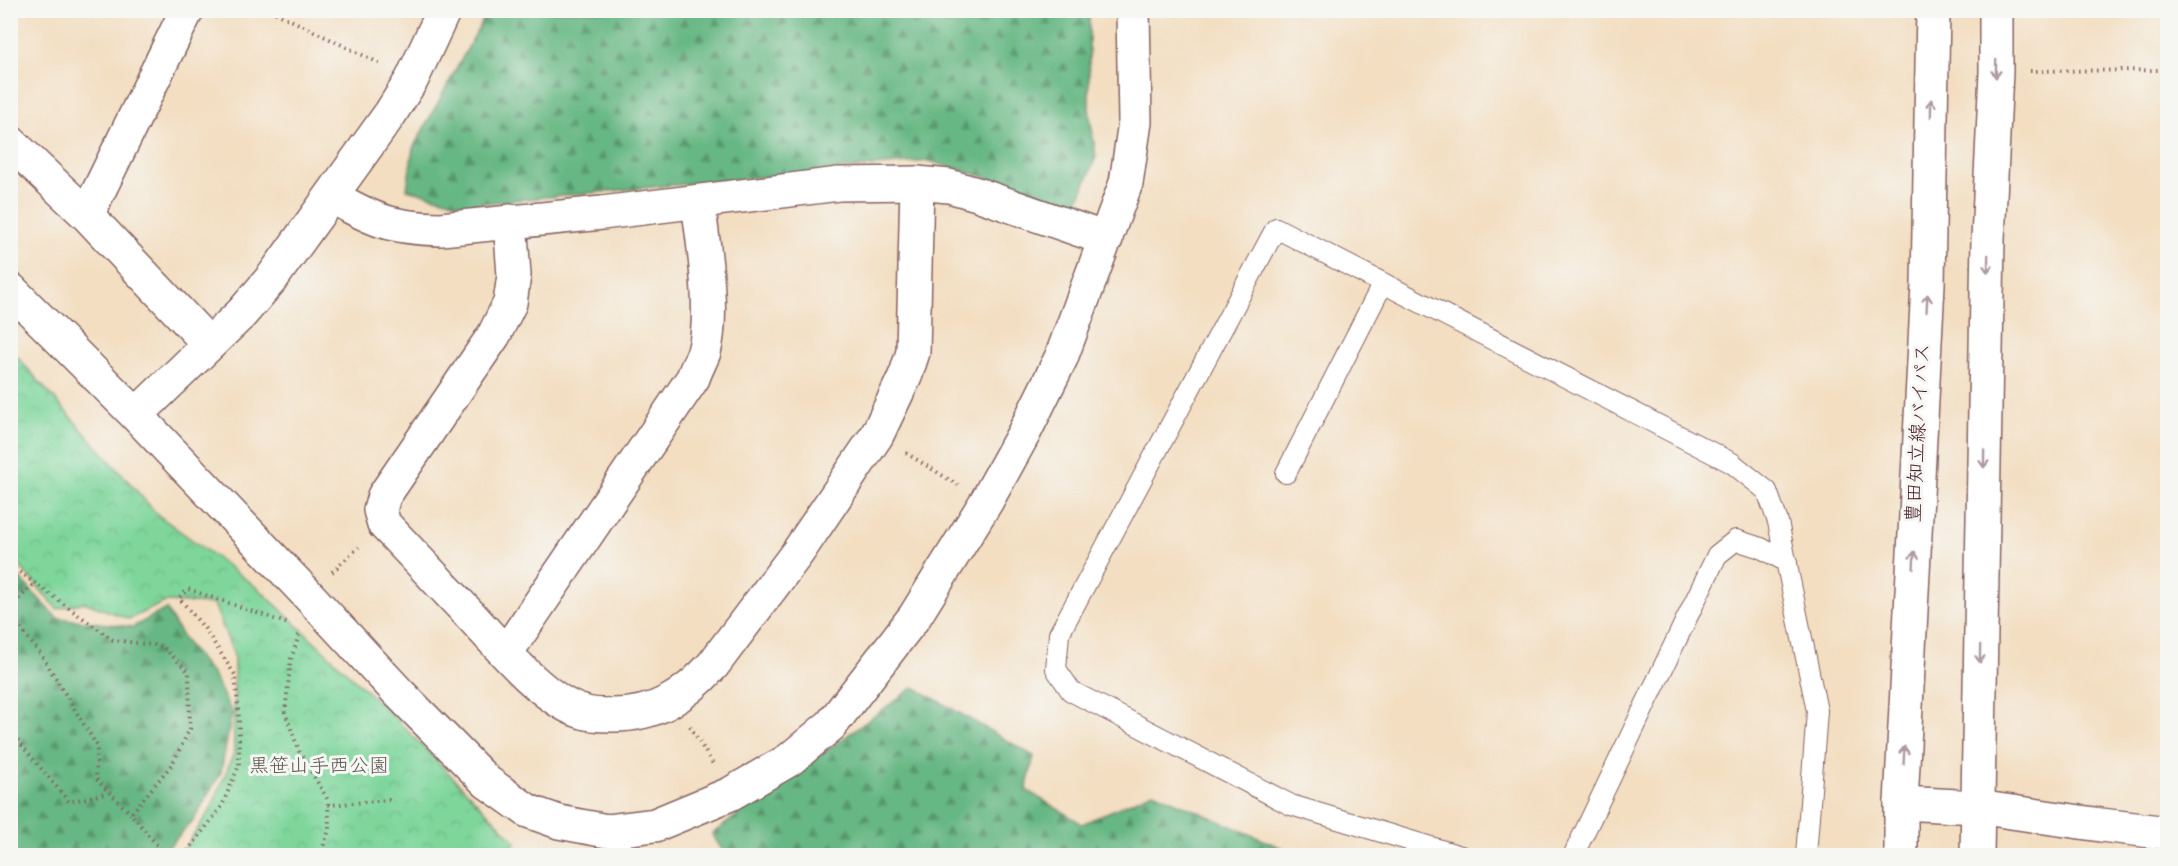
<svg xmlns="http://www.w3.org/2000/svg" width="2178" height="866" font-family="Dekko,'Klee One',sans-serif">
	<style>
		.forest { fill: url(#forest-firs); stroke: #586b57; stroke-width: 1.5 }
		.park { fill: url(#park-crowns); stroke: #647a63; stroke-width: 1.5 }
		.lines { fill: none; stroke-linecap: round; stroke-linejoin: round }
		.lane-casing { stroke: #856260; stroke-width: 22 }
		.street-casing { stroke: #856260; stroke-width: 36 }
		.secondary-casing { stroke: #856260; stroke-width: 36 }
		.primary-casing { stroke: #856260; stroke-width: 36 }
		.path { stroke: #856260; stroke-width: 4; stroke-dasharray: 1.5 4.5; stroke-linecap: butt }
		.lane { stroke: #fff; stroke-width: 20 }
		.street { stroke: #fff; stroke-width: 33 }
		.secondary { stroke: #fff; stroke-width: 33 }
		.primary { stroke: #fff; stroke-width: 33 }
		.oneway { stroke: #ae9aa0 }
		.labels { text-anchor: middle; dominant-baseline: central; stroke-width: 6; stroke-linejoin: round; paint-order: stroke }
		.street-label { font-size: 20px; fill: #4a1f2b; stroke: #f6f6f2 }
		.park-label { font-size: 20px; fill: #5a564d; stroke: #f6f6f2 }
	</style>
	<defs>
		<pattern id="forest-firs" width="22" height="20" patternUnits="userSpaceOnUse" patternTransform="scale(1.5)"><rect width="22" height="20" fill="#66b783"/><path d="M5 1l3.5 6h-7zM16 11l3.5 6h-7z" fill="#56946b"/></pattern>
		<pattern id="park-crowns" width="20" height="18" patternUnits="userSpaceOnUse" patternTransform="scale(1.5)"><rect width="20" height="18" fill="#7ed69b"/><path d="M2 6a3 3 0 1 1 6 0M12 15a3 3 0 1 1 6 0" fill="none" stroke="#6eb786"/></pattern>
	</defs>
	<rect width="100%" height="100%" fill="#f6f6f2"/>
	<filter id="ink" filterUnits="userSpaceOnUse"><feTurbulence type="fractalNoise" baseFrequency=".0167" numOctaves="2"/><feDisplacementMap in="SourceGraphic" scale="12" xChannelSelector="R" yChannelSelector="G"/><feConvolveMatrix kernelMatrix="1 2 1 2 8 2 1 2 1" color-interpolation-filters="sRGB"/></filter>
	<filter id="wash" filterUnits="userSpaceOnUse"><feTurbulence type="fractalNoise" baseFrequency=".008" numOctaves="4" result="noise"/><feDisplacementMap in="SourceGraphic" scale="24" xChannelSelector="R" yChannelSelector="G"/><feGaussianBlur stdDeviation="1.35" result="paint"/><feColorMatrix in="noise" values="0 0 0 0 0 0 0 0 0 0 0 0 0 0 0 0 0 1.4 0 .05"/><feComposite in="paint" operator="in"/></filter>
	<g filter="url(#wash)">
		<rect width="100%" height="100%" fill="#f3dec1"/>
		<path class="forest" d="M488,11H1089V109L1096,157L1077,204L929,161L465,205L407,189L413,148Z
			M11,569L57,618L133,627L166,609L184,640L213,675L232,713L221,772L194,819L161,855H11Z
			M914,687L1034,756L1026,790L1082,824L1153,792L1298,855L726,856L712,834Z"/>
		<path class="park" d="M11,350L158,515L259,589L391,714L516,842L501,856L180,855L211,809L234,753V655L214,604L165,602L129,619L84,602L57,609L11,556Z"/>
	</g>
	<g filter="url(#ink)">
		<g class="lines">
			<defs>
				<path id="lane" d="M1286,473L1383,283
					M615,856L627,829
					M1461,856L1291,805L1071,691L1056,669L1059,634L1276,228L1732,463L1767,491L1778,522L1817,711L1806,856
					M1573,856L1717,555L1736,540L1761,548L1787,562"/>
				<path id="street" d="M10,142L87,215L209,344
					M331,196C373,220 391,228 441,229L602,213L839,184L917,183L949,186L977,194L1106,239
					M87,215L187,10
					M510,221L514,275L510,303L494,335L384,496L380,510L384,524C413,555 443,586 472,617C499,646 545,702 583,712C591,715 602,715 610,715C655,716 684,697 713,665L798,552L877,435L906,374L913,352L917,183
					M10,289L136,415L308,595L399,693L487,782L528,811L559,822L607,831L655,825L730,794L789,760L831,725L915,616L986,502L1024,433L1061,358L1126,183L1135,122L1133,10
					M136,415L242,313L272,278L390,114L412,79L444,10
					M506,653L693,378C696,369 701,360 704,352C715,313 703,242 698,202
					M1901,803L1977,807"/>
				<path id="secondary" d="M1977,807L2101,825L2168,833"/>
				<path id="primary" d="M1901,856V803L1928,284L1933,10
					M1977,856L1988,239L1996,72V10"/>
			</defs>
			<use href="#lane" class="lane-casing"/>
			<use href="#street" class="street-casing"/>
			<use href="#secondary" class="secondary-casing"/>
			<use href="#primary" class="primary-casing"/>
			<path class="path" d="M270,10L383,65
				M2030,71L2168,70
				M906,453L958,485
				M10,565L113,640L162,646L189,672L190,729L172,764L131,814L166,856
				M332,572L359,547
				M10,607L35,583
				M10,614L44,659L97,746L96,779L131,814
				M299,635L291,659L285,712L299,751L328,800L329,830L320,856
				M690,726L714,766
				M10,731L69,802L108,793
				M328,805L389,800L394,802
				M184,856L222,806L239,765V718L235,675L205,629L179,598L188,589L289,624"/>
			<use href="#lane" class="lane"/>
			<use href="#street" class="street"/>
			<use href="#secondary" class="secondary"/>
			<use href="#primary" class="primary"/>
		</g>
		<defs><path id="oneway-shaft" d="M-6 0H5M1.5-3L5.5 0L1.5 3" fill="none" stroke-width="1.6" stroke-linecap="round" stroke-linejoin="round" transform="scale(1.5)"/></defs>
		<g class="oneway">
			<use href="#oneway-shaft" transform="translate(1996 69) rotate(91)"/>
			<use href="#oneway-shaft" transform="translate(1931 108) rotate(-89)"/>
			<use href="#oneway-shaft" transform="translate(1988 264) rotate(91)"/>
			<use href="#oneway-shaft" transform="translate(1927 303) rotate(-87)"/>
			<use href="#oneway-shaft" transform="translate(1984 459) rotate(91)"/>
			<use href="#oneway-shaft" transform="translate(1914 560) rotate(-87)"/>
			<use href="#oneway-shaft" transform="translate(1980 654) rotate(91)"/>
			<use href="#oneway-shaft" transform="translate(1904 755) rotate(-87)"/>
		</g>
	</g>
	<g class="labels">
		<g class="street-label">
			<text transform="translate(1920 433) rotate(-87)">豊田知立線バイパス</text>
		</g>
		<g class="park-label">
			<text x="319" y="768">黒笹山手西公園</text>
		</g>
	</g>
	<rect width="2178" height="866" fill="none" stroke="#f6f6f2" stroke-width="36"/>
</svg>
